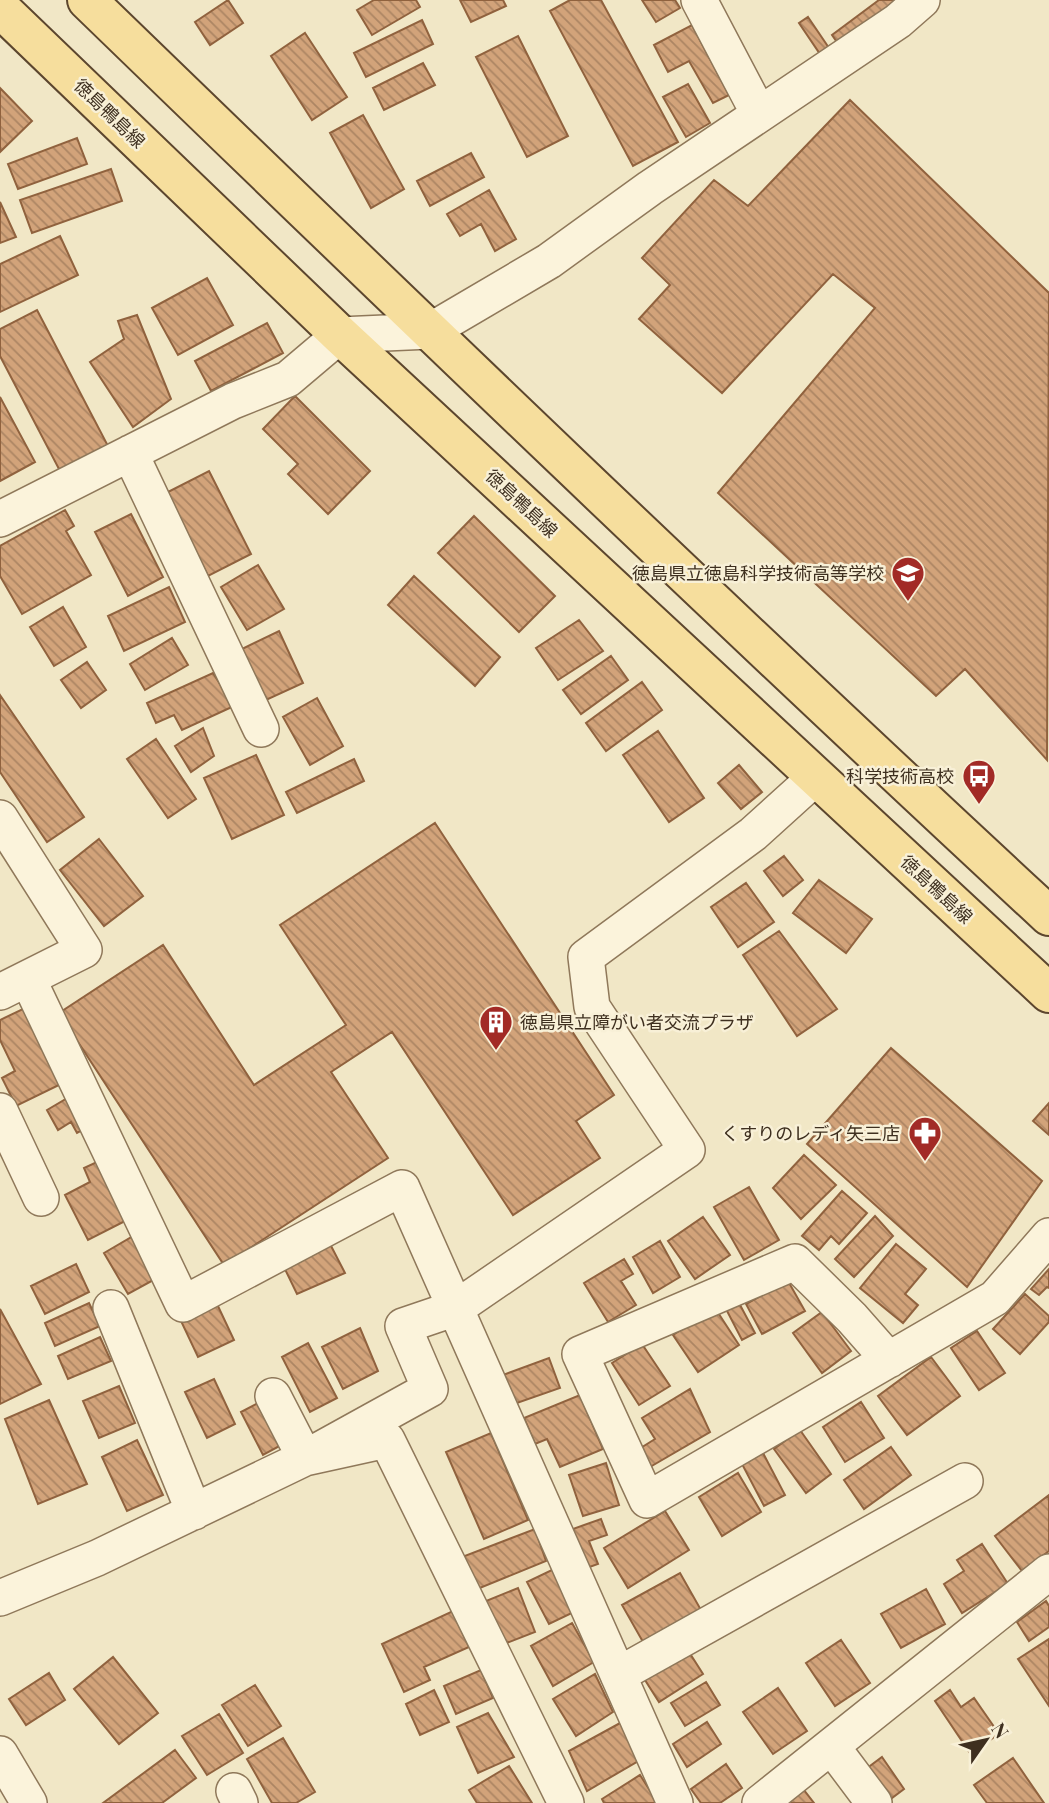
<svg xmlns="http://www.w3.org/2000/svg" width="1049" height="1803" font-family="'Playfair Display','Noto Sans JP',serif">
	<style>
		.building { fill: url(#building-back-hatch); stroke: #90623e; stroke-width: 2 }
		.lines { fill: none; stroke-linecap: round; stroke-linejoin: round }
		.minor-casing { stroke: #8f785a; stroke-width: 38 }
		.primary-casing { stroke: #5c462e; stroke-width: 42 }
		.minor { stroke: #fbf3db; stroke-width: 35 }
		.primary { stroke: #f6de9d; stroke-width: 38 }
		.labels { text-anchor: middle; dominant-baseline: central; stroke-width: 5; stroke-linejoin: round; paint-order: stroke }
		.street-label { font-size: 18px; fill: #3e2f1f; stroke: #f8f0d7 }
		.poi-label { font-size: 18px; fill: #3e2f1f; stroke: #f8f0d7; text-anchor: end }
	</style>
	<defs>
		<pattern id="building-back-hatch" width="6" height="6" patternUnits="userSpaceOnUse" patternTransform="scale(1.75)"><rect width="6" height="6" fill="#d2a37a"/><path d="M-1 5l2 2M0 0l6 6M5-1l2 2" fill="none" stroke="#ac8563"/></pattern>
	</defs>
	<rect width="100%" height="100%" fill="#f1e7c6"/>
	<path class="building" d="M228,0L243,23L210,45L195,22Z
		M374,0H416L420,7L372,35L357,10Z
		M460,0H503L506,6L471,22Z
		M570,0H601L678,142L633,166L550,11Z
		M642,0H675L680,8L656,22Z
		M879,0H900L839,45L832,35Z
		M808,17L829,48L820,54L799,23Z
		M422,20L433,44L366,77L354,53Z
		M692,25L729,95L713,103L689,61L668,72L654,45Z
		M305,33L347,97L312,120L271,56Z
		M518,36L568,136L527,157L476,57Z
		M423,63L435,85L384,110L373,88Z
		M688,84L710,123L686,137L663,97Z
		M0,88L32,121L0,152Z
		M850,100L1049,293L1047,760L965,669L936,696L718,493L875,308L833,274L722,393L639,319L670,285L642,258L714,180L748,206Z
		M363,115L404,189L371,208L330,133Z
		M77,138L87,164L18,189L8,164Z
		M471,153L484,177L430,206L417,181Z
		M111,169L122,201L32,233L20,200Z
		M489,190L516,239L495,251L481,224L460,236L447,214Z
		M0,202L16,237L0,243Z
		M60,236L78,275L0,312V264Z
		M207,278L233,325L178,355L152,308Z
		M37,310L108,446L60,471L0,356V329Z
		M137,315L171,399L133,427L90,362L124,339L118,321Z
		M267,323L283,353L211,391L195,361Z
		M295,396L370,471L328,514L288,474L298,464L263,429Z
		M0,397L35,462L0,481Z
		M209,471L251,554L208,576L166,493Z
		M65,510L74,526L66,531L91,575L22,614L0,576V546Z
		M131,514L163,577L128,596L95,532Z
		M474,516L555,596L519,632L438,553Z
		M258,565L284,609L247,630L221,587Z
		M414,576L500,657L475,686L388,605Z
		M169,587L185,622L124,651L108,616Z
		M63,607L86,647L54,666L30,627Z
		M579,620L603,651L558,680L536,648Z
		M279,631L303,683L266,700L242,649Z
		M172,638L188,665L145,690L130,664Z
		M611,656L628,680L581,714L563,690Z
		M87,662L106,690L81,708L61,680Z
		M213,673L234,706L182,730L174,715L156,723L147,703Z
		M642,682L662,710L606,751L586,723Z
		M0,695L84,817L47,842L0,772Z
		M317,698L343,746L310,765L283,717Z
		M203,728L214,756L191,772L175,746Z
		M658,731L704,798L669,822L623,755Z
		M156,739L196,799L168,818L127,759Z
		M256,755L284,815L232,839L204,778Z
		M354,759L364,781L297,813L286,792Z
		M739,765L762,792L741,809L718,783Z
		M435,823L614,1095L576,1121L600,1158L513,1215L392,1032L331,1072L388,1158L224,1265L59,1013L163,945L254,1085L346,1025L280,925Z
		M99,839L143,896L104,926L60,870Z
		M784,856L803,880L783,896L764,871Z
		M819,880L872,919L846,953L793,913Z
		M746,883L774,922L738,947L711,907Z
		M779,931L837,1009L797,1036L743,955Z
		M25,1008L63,1083L16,1106L2,1078L15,1071L0,1040V1020Z
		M891,1048L1042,1181L967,1287L807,1144Z
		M71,1096L88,1127L77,1133L71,1122L58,1130L47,1110Z
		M1049,1103V1135L1033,1121Z
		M804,1155L836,1185L801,1219L773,1188Z
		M99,1161L129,1219L88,1240L65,1195L90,1182L84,1168Z
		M749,1187L779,1240L744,1260L714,1207Z
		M842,1191L867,1213L839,1244L831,1236L819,1250L802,1236Z
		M875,1216L893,1236L854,1277L835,1259Z
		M703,1217L730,1255L695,1279L668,1241Z
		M135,1235L157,1278L128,1294L104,1253Z
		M660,1241L680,1277L653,1293L633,1257Z
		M329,1242L345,1273L297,1294L282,1263Z
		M896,1244L926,1269L905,1294L918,1305L903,1323L860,1288Z
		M624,1259L633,1274L621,1281L636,1305L608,1322L584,1283Z
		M76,1264L89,1292L45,1314L31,1286Z
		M1049,1269V1288L1047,1287L1039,1295L1031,1289Z
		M788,1281L805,1311L762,1334L746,1304Z
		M1025,1294L1049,1316V1322L1020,1354L993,1329Z
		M89,1303L100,1326L55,1346L45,1323Z
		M739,1303L755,1333L742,1340L726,1309Z
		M217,1304L234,1340L198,1357L181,1321Z
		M715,1308L739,1345L698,1372L673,1335Z
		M0,1309L41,1384L0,1404Z
		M822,1312L851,1351L822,1373L793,1333Z
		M360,1328L378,1371L343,1389L322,1347Z
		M977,1331L1005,1373L979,1390L951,1348Z
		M100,1337L111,1361L68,1379L58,1356Z
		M308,1343L337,1398L310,1412L282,1357Z
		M642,1344L670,1386L639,1405L612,1363Z
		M931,1357L960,1396L907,1435L878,1396Z
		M549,1358L560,1388L514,1404L503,1375Z
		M214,1379L235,1424L207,1438L185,1392Z
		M119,1386L135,1423L99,1438L83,1401Z
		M690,1389L710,1432L650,1467L639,1449L655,1439L642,1418Z
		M580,1395L603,1449L560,1467L547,1439L535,1444L524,1418Z
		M49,1400L87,1484L38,1504L5,1419Z
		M264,1400L285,1443L263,1455L241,1412Z
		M861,1402L884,1438L845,1462L823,1427Z
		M800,1430L831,1474L806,1493L774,1449Z
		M491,1433L528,1520L484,1539L446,1452Z
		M137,1440L163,1495L127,1511L102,1457Z
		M891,1447L911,1475L864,1509L844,1480Z
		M763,1453L785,1495L764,1506L742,1464Z
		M606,1463L619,1505L583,1516L569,1475Z
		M738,1473L761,1512L722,1536L699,1497Z
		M1049,1495V1551L1022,1571L995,1536Z
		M665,1511L689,1550L628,1588L604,1548Z
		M601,1519L607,1535L589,1541L598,1564L584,1569L570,1530Z
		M535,1529L546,1561L475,1590L462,1557Z
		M982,1544L1008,1584L962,1613L944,1584L964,1571L957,1560Z
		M556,1568L578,1610L549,1624L527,1582Z
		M680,1573L701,1610L643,1642L622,1605Z
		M518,1588L535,1632L504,1644L486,1601Z
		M926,1589L945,1624L901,1648L881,1614Z
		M1046,1601L1049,1606V1627L1029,1641L1017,1622Z
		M453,1611L469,1647L424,1667L430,1680L404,1692L382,1644Z
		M572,1623L594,1662L553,1686L531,1646Z
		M1049,1639V1706L1018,1659Z
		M841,1640L870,1683L835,1706L806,1663Z
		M689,1652L703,1674L659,1702L645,1680Z
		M113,1657L158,1713L119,1744L74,1689Z
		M481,1670L493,1698L456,1714L444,1686Z
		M49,1673L65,1700L26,1725L9,1699Z
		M595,1674L613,1712L576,1736L553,1699Z
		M706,1682L720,1705L685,1726L671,1703Z
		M255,1685L281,1726L248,1746L222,1705Z
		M778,1688L807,1731L773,1754L743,1712Z
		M434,1690L449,1722L420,1735L406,1704Z
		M950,1690L961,1707L974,1698L999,1734L970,1753L935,1701Z
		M488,1713L514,1757L478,1773L457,1727Z
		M219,1714L243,1753L207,1775L182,1736Z
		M622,1722L640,1760L587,1791L569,1751Z
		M707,1722L721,1744L687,1767L673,1744Z
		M283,1738L315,1792L296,1803H272L247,1759Z
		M175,1750L196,1778L162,1803H103Z
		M882,1757L904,1789L888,1801L866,1769Z
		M1013,1758L1044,1803H987L974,1785Z
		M726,1764L742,1788L720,1803H701L691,1789Z
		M509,1766L532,1803H477L469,1790Z
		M640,1775L658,1803H604L602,1799Z
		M804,1790L814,1803H786Z"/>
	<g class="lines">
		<defs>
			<path id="minor" d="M699,0L759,114
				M130,453L261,729
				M0,519L233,401L288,379L340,335L430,331L549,261L650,188L898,21L922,0
				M0,818L84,950L0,992
				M28,979L183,1304L402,1188L675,1803
				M0,1111L41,1198
				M111,1308L194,1512
				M889,1360L852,1318L795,1262L580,1354L647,1500L995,1298L1049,1236
				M273,1396L305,1458L387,1440L566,1803
				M0,1598L97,1558L305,1458L430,1389L403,1326L456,1308L687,1150L592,1007L586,957L753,834L816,777
				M618,1675L965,1481
				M832,1747L874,1803
				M0,1754L29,1803
				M234,1791L240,1803
				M760,1803L1049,1572"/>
			<path id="primary" d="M87,0C405,308 724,615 1049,916
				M0,8L340,335L1049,993"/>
		</defs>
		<use href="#minor" class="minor-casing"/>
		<use href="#primary" class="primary-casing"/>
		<use href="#minor" class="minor"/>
		<use href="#primary" class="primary"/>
	</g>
	<defs>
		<symbol id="school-pin" viewBox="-11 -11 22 30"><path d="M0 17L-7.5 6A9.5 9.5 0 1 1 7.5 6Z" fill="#a22a26" stroke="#f8f0d7"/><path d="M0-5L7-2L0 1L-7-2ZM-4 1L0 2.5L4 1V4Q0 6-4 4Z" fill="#fff"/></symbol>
		<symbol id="bus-pin" viewBox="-11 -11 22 30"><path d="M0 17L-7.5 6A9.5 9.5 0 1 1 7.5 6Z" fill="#a22a26" stroke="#f8f0d7"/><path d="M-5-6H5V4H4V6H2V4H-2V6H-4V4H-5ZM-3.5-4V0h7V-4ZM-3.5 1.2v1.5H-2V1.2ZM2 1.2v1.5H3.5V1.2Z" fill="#fff"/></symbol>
		<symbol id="building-pin" viewBox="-11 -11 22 30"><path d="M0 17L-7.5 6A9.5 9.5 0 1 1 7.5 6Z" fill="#a22a26" stroke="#f8f0d7"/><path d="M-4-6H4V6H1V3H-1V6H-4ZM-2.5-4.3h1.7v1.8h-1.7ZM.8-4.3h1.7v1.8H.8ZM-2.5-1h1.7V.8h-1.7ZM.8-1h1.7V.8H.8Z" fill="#fff"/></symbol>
		<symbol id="pharmacy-pin" viewBox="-11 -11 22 30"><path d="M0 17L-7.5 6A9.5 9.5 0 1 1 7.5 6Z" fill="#a22a26" stroke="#f8f0d7"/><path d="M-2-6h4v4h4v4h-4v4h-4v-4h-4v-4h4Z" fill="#fff"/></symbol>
	</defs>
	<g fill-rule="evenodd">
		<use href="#school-pin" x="889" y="554" width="38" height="52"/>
		<use href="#bus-pin" x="960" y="757" width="38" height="52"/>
		<use href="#building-pin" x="477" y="1003" width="38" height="52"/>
		<use href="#pharmacy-pin" x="906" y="1114" width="38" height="52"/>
	</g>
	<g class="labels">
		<g class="street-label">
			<text transform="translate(110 113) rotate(44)">徳島鴨島線</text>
			<text transform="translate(522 503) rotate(43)">徳島鴨島線</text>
			<text transform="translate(937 889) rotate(43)">徳島鴨島線</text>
		</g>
		<g class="poi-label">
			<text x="884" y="573">徳島県立徳島科学技術高等学校</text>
			<text x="954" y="776">科学技術高校</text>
			<text x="520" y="1022" text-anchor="start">徳島県立障がい者交流プラザ</text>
			<text x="900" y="1133">くすりのレディ矢三店</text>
		</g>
	</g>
	<g transform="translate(986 1740) rotate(56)" stroke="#f8f0d7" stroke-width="5" paint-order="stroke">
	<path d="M0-5L12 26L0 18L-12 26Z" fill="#3e2f1f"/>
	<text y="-10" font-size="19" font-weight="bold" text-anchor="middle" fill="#3e2f1f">N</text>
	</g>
</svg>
